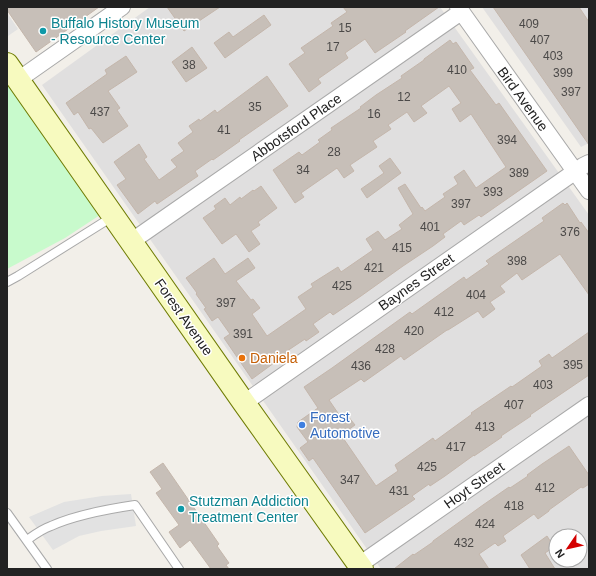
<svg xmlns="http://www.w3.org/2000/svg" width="596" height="576" font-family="Arial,sans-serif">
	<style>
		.residential { fill: #e0dfdf; fill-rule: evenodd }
		.park { fill: #c8facc }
		.parking { fill: #e2e2e2 }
		.building { fill: #c7bfb8; stroke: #c4b6ab }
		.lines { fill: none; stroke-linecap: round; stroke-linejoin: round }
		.lane-casing { stroke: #a9a9a9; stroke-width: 10 }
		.street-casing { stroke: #a9a9a9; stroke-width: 18 }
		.secondary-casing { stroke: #707d05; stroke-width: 24 }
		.lane { stroke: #fff; stroke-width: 8 }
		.street { stroke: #fff; stroke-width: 16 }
		.secondary { stroke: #f7fabf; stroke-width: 22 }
		.culture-dot { fill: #0f9aa8; stroke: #fff; stroke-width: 1.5 }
		.food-dot { fill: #e8710a; stroke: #fff; stroke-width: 1.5 }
		.shop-dot { fill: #3f7fe0; stroke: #fff; stroke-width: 1.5 }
		.labels { text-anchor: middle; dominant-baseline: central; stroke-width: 3; stroke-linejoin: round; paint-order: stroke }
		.number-label { font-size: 12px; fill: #4b4948 }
		.culture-label { font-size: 14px; fill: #0d838f; stroke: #fff; text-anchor: start }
		.street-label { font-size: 14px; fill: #222; stroke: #fff }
		.food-label { font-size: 14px; fill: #c56008; stroke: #fff; text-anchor: start }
		.shop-label { font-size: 14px; fill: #366cbe; stroke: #fff; text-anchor: start }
	</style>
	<rect width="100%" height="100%" fill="#f2efe9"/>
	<path class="residential" d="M150,7H440L589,215V569H381L42,85ZM556,536H580V560H556Z
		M482,7H589V143L581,147Z"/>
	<path class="park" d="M7,82L100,215L65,238L7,269Z"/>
	<path class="parking" d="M7,13L18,29L8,36L7,35Z
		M131,494L136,526L101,531L79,536L53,550L29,517L64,502L102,496Z"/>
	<path class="building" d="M7,7H99L36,52L7,10Z
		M167,7H220L184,31Z
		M343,7H439L405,31L406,32L375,53L365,39L345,53L348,58L318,79L321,83L309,92L289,64L305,53L301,48L333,26L331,23L347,12Z
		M493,7H579L589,22V145Z
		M264,15L271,25L225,58L214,43L229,32L233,37Z
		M450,40L453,44L456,42L474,68L470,70L496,105L499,103L547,171L481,217L479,215L464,225L461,221L443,234L445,237L433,246L403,266L361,296L333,315L330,312L313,324L319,332L306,341L305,339L287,351L289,352L252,379L224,338L230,334L218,317L212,321L204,309L206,308L196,294L197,293L186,278L214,258L225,274L248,258L255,268L236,281L251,300L253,299L260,308L252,314L267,336L306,309L298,297L313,287L311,284L338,267L341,272L373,250L366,239L378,231L385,240L402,229L399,225L413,214L398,188L405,184L421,208L422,207L425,211L445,197L443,194L458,184L454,177L464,170L476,188L506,167L471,114L460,122L452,109L461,103L449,86L421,106L427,113L414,122L407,112L388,125L391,129L373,141L377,147L350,165L354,171L344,178L337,168L301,193L304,197L295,203L273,170L299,152L302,155L320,142L318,140L332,130L331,128L361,108L360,107L376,95L402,78L401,76L424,60V59Z
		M192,47L207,68L186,82L172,62Z
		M126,56L137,72L108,91L120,108L117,110L128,126L103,143L91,128L89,129L78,112L74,115L66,103L107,74L105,70Z
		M267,76L288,106L239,140L240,141L213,160L212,159L195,171L198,176L157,204L155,201L138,214L117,185L126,179L114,162L139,144L147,157L144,159L159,180L177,167L171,160L184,151L178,143L193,132L189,126L199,119L200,121L215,110L217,113Z
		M390,158L401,173L367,198L361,189L384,173L379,166Z
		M261,186L277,208L258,222L260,225L251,231L260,244L249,252L236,234L222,244L203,218L216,209L214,206L225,198L230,205L240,197L241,199L253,190L254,191Z
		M563,203L565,205L567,203L580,223L581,222L589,233V295L560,254L522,280L517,273L500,286L505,292L490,302L495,309L483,318L478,311L448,330H447L404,360L401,356L364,382L361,379L329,400L342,419L347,415L355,425L341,435L376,486L398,471L395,465L433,438L435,441L468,417L472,414L471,413L511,386L512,387L542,366L539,361L549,354L552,358L589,332V375L530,415L531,416L501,436L502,437L474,456V455L445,476L430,486L429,484L412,496L415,499L365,533L313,458L309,461L300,448L308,442L297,427L298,422L318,408L304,387L332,368L410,312L412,314L464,277L466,280L489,264L486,261L544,221L542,218Z
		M569,446L589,475V484L583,488L581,487L549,510V511L538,519L534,514L503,536L506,541L498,546L495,543L479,554L489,569H394L413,554L414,555L433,542V541L483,505L509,487L510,488L528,476L527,475L542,464Z
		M163,463L219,544L217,546L229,563L226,565L229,569H211L190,540L180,548L169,532L179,525L156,493L162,489L150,472Z
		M547,536L554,547L545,553L555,569H530L521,555Z"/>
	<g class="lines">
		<defs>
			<path id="lane" d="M7,282L18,276L112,217
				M7,513L47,569
				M27,540C34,535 42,529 51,526C75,515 108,509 135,505L179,569"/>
			<path id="street" d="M458,7L589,191
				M18,80L122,7
				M132,241L461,12
				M244,403L583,166L589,163
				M359,565L589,405"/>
			<path id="secondary" d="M7,64L244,403L362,569"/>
		</defs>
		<use href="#lane" class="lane-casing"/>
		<use href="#street" class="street-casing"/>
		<use href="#secondary" class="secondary-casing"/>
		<use href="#lane" class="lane"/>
		<use href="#street" class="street"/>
		<use href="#secondary" class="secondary"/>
	</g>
	<g class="culture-dot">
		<circle cx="43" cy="31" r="4"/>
		<circle cx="181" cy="509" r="4"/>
	</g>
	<circle class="food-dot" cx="242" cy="358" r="4"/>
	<circle class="shop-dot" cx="302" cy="425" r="4"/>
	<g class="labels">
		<g class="number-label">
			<text x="529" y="24">409</text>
			<text x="345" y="28">15</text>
			<text x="540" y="40">407</text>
			<text x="333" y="47">17</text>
			<text x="553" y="56">403</text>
			<text x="189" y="65">38</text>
			<text x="457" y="70">410</text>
			<text x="563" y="73">399</text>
			<text x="571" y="92">397</text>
			<text x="404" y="97">12</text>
			<text x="255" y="107">35</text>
			<text x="100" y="112">437</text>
			<text x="374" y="114">16</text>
			<text x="224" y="130">41</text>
			<text x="507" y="140">394</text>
			<text x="334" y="152">28</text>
			<text x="303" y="170">34</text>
			<text x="519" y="173">389</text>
			<text x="493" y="192">393</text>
			<text x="461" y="204">397</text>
			<text x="430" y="227">401</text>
			<text x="570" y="232">376</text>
			<text x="402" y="248">415</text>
			<text x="517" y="261">398</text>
			<text x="374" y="268">421</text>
			<text x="342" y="286">425</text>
			<text x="476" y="295">404</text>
			<text x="226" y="303">397</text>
			<text x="444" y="312">412</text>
			<text x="414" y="331">420</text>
			<text x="243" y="334">391</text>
			<text x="385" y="349">428</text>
			<text x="573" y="365">395</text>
			<text x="361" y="366">436</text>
			<text x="543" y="385">403</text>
			<text x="514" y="405">407</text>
			<text x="485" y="427">413</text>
			<text x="456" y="447">417</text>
			<text x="427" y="467">425</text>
			<text x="350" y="480">347</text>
			<text x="545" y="488">412</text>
			<text x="399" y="491">431</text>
			<text x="514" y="506">418</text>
			<text x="485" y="524">424</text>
			<text x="464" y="543">432</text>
		</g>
		<g class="culture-label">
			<text x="51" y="23">Buffalo History Museum<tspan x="51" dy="16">- Resource Center</tspan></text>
			<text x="189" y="501">Stutzman Addiction<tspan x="189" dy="16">Treatment Center</tspan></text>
		</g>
		<g class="street-label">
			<text transform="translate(523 99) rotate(54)">Bird Avenue</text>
			<text transform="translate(296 127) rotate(-35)">Abbotsford Place</text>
			<text transform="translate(416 282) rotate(-35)">Baynes Street</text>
			<text transform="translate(184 317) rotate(55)">Forest Avenue</text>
			<text transform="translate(474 485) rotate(-35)">Hoyt Street</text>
		</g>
		<g class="food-label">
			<text x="250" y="358">Daniela</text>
		</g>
		<g class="shop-label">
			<text x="310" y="417">Forest<tspan x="310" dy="16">Automotive</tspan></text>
		</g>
	</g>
	<rect width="596" height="576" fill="none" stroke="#222222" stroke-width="16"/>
	<g transform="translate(568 548) rotate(236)"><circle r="19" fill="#ffffff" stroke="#a7a7a7"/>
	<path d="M0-3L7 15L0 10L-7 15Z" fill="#d40000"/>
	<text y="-6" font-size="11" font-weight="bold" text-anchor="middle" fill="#222222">N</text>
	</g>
</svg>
